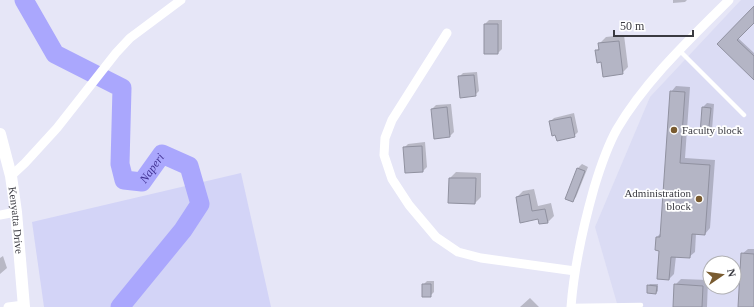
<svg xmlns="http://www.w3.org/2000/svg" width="754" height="307" font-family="Georgia,serif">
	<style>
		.built { fill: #dbdcf4; fill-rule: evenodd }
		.green { fill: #d3d4f7 }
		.shadow { fill: #0003 }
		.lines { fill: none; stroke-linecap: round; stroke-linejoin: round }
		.river { stroke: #aaa7fd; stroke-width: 19 }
		.building { fill: #b4b5c5; stroke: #9091a0 }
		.lane { stroke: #fff; stroke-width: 4.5 }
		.street { stroke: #fff; stroke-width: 9 }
		.secondary { stroke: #fff; stroke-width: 12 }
		.poi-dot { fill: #795b30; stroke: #fff; stroke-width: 1.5 }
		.labels { text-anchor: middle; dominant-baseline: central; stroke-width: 3.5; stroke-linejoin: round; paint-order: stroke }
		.poi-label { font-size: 11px; fill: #3a3a41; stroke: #fff; text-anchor: start }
		.street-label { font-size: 11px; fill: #3a3a41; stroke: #fff }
		.water-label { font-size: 12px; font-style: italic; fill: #443596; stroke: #fff }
	</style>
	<rect width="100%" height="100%" fill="#e6e6f7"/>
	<path class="built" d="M741,0H754V307H618L595,227L650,97ZM710,263H734V287H710Z"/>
	<path class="green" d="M241,173L271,307H44L32,222Z"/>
	<path class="shadow" d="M673,0H687L685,2L673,3Z
		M754,7V24L753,23L738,38L754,53V78L719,44Z
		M489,20H502V49L498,53H485V24Z
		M624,35L628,67L622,73L596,51L600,47V43L606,37Z
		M477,72L479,91L475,95L459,77L463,73Z
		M676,86L690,87L685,158L715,160L710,228L705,234L696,233L695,252L689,257L676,256L674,274L669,279L657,237L661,233L671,92Z
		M707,103L714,104L712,130L708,134L703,107Z
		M451,104L454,132L450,136L432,109L436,105Z
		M574,113L578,132L574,136L550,122L554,118Z
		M425,142L427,167L423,171L404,148L408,144Z
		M582,164L588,167L576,197L572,201L566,199L578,168Z
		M456,172L481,173V197L475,203L450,178Z
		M534,189L538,206L551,203L554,216L548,222L539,218L517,197L523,191Z
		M748,249H754V307H739L742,254Z
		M3,256L7,268L0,274V258Z
		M681,279L708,280L707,307H674L675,285Z
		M427,281H434V292L430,296L423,285Z
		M650,284H658V291L656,293L648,286Z
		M530,298L539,307H520Z"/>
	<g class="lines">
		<path class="river" id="s1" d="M24,0L55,54L122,88L120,164L124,180L142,182L162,154L189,166L200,204L183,230L120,307"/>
	</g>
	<path class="building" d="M754,6V23L737,40L754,56V80L717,44Z
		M484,24H498V54H484Z
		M619,41L623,74L603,77L601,62L597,63L595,50H599L598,43Z
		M474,75L476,96L460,98L458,76Z
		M670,91L685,92L680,163L710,165L705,235L692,234L690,258L671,257L669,280L657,279L659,251L655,250L656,237H660Z
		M447,107L450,137L434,139L431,109Z
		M702,107L711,108L708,135L700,134Z
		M571,117L575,137L557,141L555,135L552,136L549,121Z
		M422,146L423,172L405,173L403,147Z
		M577,168L585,171L573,202L565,199Z
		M449,178H476L475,204L448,203Z
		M529,194L532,211L545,209L548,223L539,224L538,219L520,223L516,197Z
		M741,253L754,254V307H738Z
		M422,284H431V297H422Z
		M674,284L703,286L702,307H673Z
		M647,285L657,286L656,294L647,293Z"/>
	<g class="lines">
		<path class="lane" d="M679,50L744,115
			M571,306L641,305"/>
		<path class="street" d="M447,33L392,120L385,138L384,155L392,179L409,205L436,237L458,252L481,258L575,271
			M11,176L25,163L57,128L116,53L130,38L181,0
			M0,215L16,212
			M8,307L24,305
			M571,307C574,267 583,227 594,188C600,168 607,147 617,129C646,80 690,39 729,0"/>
		<path class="secondary" id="s2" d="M0,134L11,176L16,212L24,307"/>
	</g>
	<g class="poi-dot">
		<circle cx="674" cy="130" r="4"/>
		<circle cx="699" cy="199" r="4"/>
	</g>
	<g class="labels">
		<g class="poi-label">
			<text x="682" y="130">Faculty block</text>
			<text x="691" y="193" text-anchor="end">Administration<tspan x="691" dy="13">block</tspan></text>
		</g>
		<g class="street-label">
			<text stroke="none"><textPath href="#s2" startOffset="88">Kenyatta Drive</textPath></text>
		</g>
		<g class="water-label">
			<text stroke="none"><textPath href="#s1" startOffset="265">Naperi</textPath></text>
		</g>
	</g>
	<g transform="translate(722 275) rotate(77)"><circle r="19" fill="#ffffff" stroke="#b0b0b3"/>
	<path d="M0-3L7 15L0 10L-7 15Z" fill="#795b30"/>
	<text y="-6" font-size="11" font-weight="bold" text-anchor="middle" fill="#3a3a41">N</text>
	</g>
	<path d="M614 30v6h79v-6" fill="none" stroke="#3a3a41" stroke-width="2"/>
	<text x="620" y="30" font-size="12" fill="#3a3a41" stroke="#ffffff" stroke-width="3" paint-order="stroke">50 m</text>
</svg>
